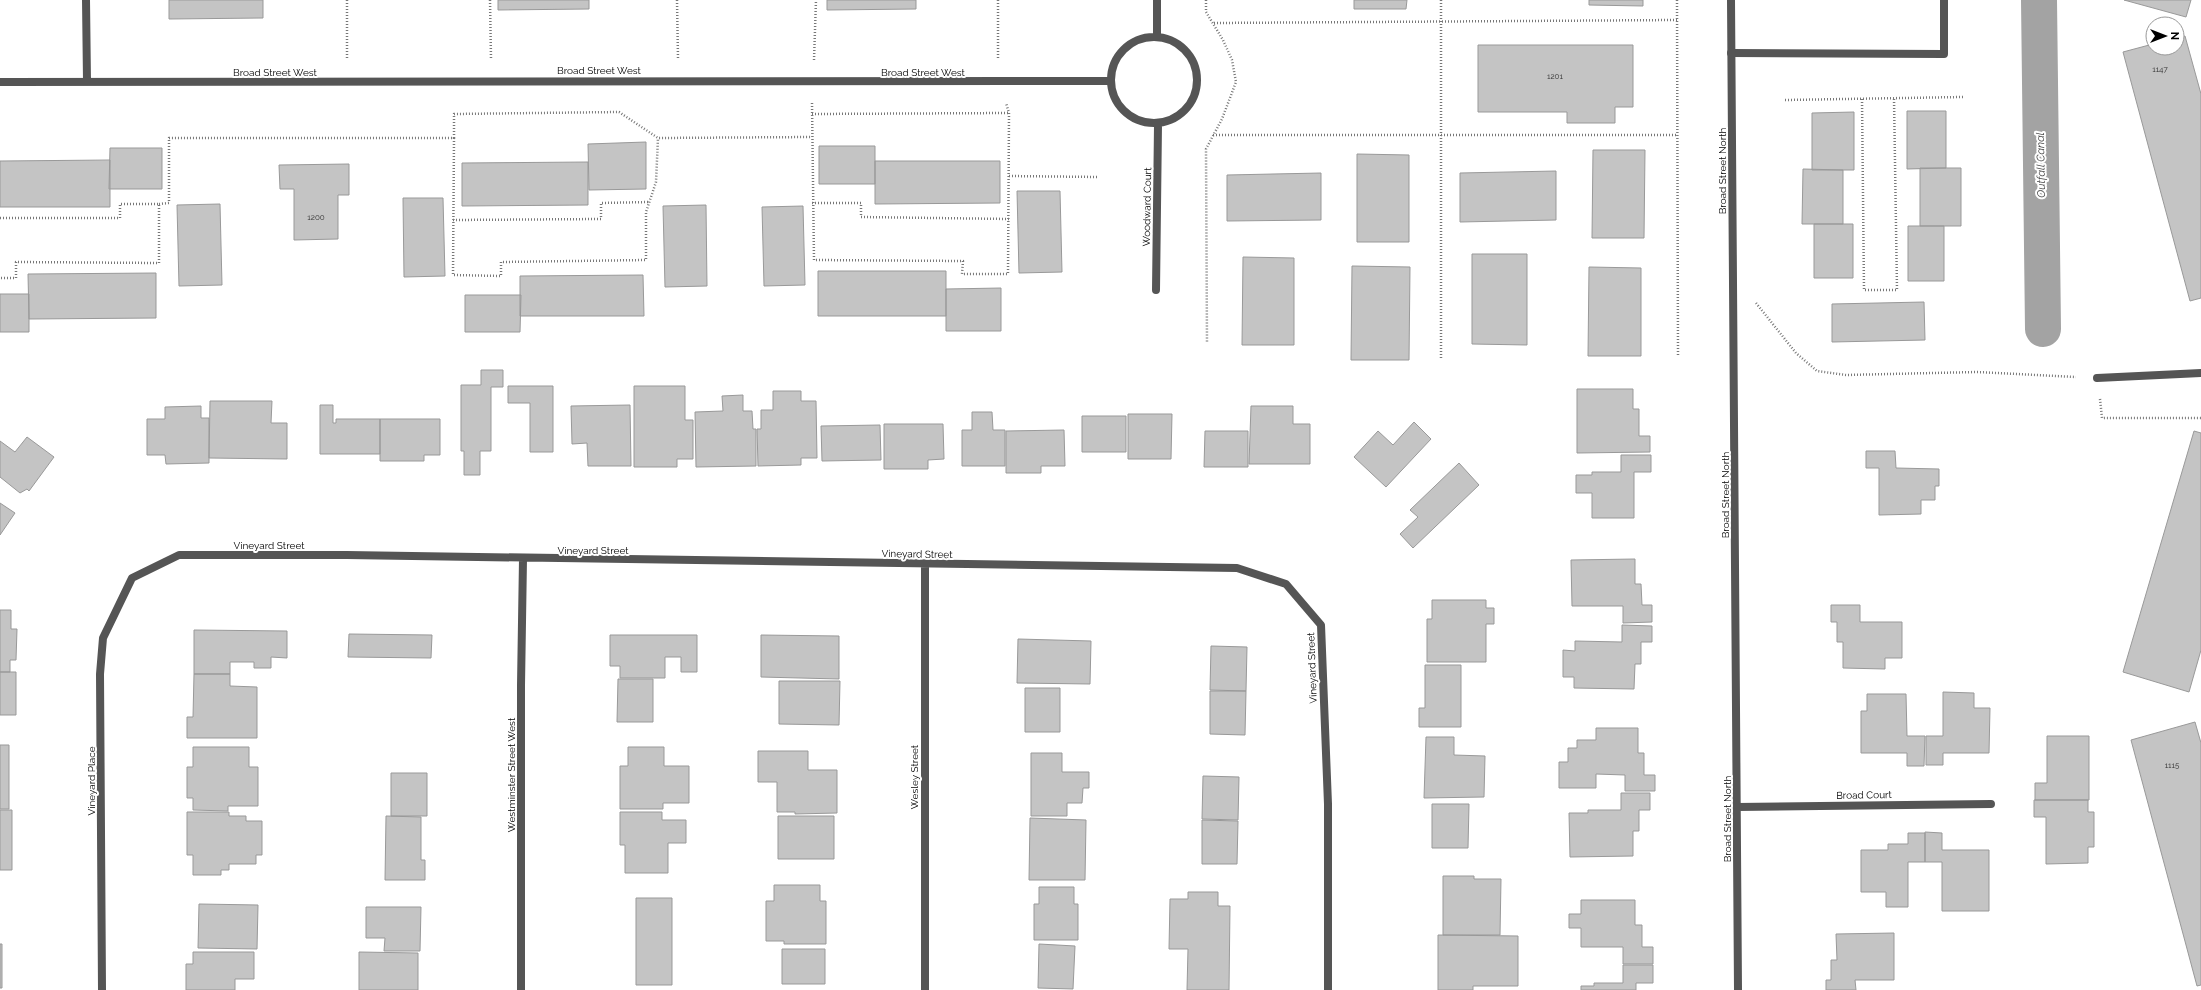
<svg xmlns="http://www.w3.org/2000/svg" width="2201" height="990" font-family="Raleway,sans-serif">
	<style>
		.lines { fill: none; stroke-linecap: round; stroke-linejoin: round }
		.canal { stroke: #a3a3a3; stroke-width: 36 }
		.building { fill: #c4c4c4; stroke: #999 }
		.path { stroke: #777; stroke-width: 2.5; stroke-dasharray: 1 2; stroke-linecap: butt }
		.service { stroke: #555; stroke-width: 8 }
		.minor { stroke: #555; stroke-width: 8 }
		.labels { text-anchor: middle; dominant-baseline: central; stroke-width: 4; stroke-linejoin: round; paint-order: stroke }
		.number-label { font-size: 8px; fill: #313131 }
		.street-label { font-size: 10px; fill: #000; stroke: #fff }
		.water-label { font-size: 11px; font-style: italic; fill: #444; stroke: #fff }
	</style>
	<rect width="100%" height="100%" fill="#fff"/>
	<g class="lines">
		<path class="canal" d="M2039,0L2043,329"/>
	</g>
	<path class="building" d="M169,0H263V18L169,19Z
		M498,0H589V9L498,10Z
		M827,0H916V9L827,10Z
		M1354,0H1407L1406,9H1354Z
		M1589,0H1643V6L1589,5Z
		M2124,0H2191L2186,17Z
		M2185,36L2201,94V298L2190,301L2123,52L2153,44V48H2177V38Z
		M1478,45H1633V107H1615V123H1567V112H1478Z
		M1907,111H1946V168L1907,169Z
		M1854,112V170H1812V113Z
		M646,142V189L589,190L588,144Z
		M819,146H875V184H819Z
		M110,148H162V189H109Z
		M1593,150H1645L1644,238H1592Z
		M1357,154L1409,155V242H1357Z
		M110,160V207H0V161Z
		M875,161H1000V203L875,204Z
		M588,162V205L462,206V163Z
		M349,164V195H338V239L294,240V189H280L279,165Z
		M1920,168H1961V226H1920Z
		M1803,169L1843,170V224H1802Z
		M1556,171V220L1460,222V173Z
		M1321,173V220L1227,221V175Z
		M1017,191H1060L1062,272L1019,273Z
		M403,198H443L445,276L404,277Z
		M220,204L222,285L179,286L177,205Z
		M706,205L707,286L665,287L663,206Z
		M803,206L805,285L764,286L762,207Z
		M1814,224H1853V278H1814Z
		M1908,226H1944V281H1908Z
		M1472,254H1527V345L1472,344Z
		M1243,257L1294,258V345H1242Z
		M1352,266L1410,267L1409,360H1351Z
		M1589,267L1641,268V356H1588Z
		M818,271H946V316H818Z
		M156,273V318L29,319L28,274Z
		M643,275L644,316H520V276Z
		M1001,288V331H946V289Z
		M0,294H29V332H0Z
		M465,295H521L520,332H465Z
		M1924,302L1925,340L1832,342V304Z
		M481,370H503V387H491V451H480V475H464V451H461V385H481Z
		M508,386H553V452H530V403H508Z
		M634,386H685V420H693V459H677V467H634Z
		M1577,389H1633V409H1639V436H1650V452L1577,453Z
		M773,391H801V401H816L817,458H801V465L758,466L757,429H761V410H773Z
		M743,395V411H752L753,429H756V466L696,467L695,412L723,411L722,396Z
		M210,401H272L271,423H287V459L209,458Z
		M320,405H333V423H336V419H380V454H320Z
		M630,405L631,466H588L587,443L572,444L571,406Z
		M201,406V418H209V463L166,464L165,455H147V419H165V407Z
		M1251,406H1293V424H1310V464H1249Z
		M972,412H992L993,430H1005V466H962V430H972Z
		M1128,414H1172L1171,459H1128Z
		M1082,416H1126V452H1082Z
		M380,419H440V455H424V461H380Z
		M1414,422L1431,439L1386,487L1354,457L1378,431L1393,445Z
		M884,424H943L944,459L928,460V469H884Z
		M880,425L881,460L822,461L821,426Z
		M1064,430L1065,466H1041V473H1006V431Z
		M1205,431H1248V467H1204Z
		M2194,431L2201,433V650L2189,692L2123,672Z
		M27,437L54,457L29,491L27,489L20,493L0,477V441L15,452Z
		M1866,451H1895L1896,468L1939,469V486H1935V500H1921V514L1879,515V468H1866Z
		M1621,455H1651V472H1634V518H1592V493H1576V475H1592V472H1621Z
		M1459,463L1479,485L1413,548L1400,534L1418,517L1410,510Z
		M0,503L15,513L0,535Z
		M1635,559V584H1641L1642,605H1652V622L1623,623V606H1572L1571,560Z
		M1432,600H1486V608H1494V624H1486V662H1427V619H1432Z
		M1831,605H1860V622H1902V658H1885V669L1843,668V642H1837V622H1831Z
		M0,610H11V629H17L16,660H10V672H0Z
		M1622,625L1652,626V642H1641V664H1635L1634,689L1574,688V677H1563V650L1575,651V641L1622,642Z
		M194,630L287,631V658L271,657V668H254V662H230V674H194Z
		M349,634L432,635L431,658L348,657Z
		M610,635H697V672H681V657H665V678H620V666H610Z
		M761,635L839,636V679L761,677Z
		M1018,639L1091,641L1090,684L1017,683Z
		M1211,646L1247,647L1246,691L1210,690Z
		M1425,665H1461V727H1419V708H1425Z
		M0,672H16V715H0Z
		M194,674H230V686L257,687V738H187V717H193Z
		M618,679H653V722H617Z
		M779,681H840L839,725L779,724Z
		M1025,688H1060V732H1025Z
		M1210,691H1246L1245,735L1210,734Z
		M1943,692L1974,693V708H1990L1989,753H1943V765H1926V736H1943Z
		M1867,694H1906L1907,736H1925L1924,766H1907V753H1861V711H1867Z
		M2195,722L2201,743V985L2197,986L2131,740Z
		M1596,728H1638V753H1644V775H1655V791H1625V775L1596,774V788H1559V762H1568V748H1577V740H1596Z
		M2047,736H2089V800H2035V783H2047Z
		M1426,737H1454V755L1485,756L1484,797L1424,798Z
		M0,745H9V809H0Z
		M193,747H249V767H258V806H228V811L193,810V798H187V767H193Z
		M628,747H664V766H689V803H663V809H620V766H628Z
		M758,751H808V770H837V813L795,814V812H777V782H758Z
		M1031,753H1062V772H1089V788H1083L1082,803H1067V816H1031Z
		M391,773H427V816H391Z
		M1203,776L1239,777L1238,820L1202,819Z
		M1621,793H1650V810H1639V831H1633V856L1570,857L1569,813H1588V810H1621Z
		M2034,800H2088V812H2094V847H2088V863L2046,864V817H2034Z
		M1432,804H1469L1468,848H1432Z
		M0,810H12V870H0Z
		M187,812H229V816H246V821H262V855H256V864H229V870H221V875H193V855H187Z
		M620,812H662V820H686V843H668V873H625V845H620Z
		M386,816L421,817V860H425V880H385Z
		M778,816H834V859H778Z
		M1030,818L1086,820L1085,880H1029Z
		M1202,820L1238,821L1237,864H1202Z
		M1925,832L1942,833V850H1989V911H1942V862H1925Z
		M1908,833H1925V862H1908V907H1886V892H1861V850H1888V844H1908Z
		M1443,876H1474V879H1501L1500,935H1443Z
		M774,885H820V901H826V944H784V941H766V901H774Z
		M1039,887H1074V904H1078V940H1034V904H1039Z
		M1188,892H1218V906H1230L1229,990H1187L1188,949H1169L1170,899H1188Z
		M636,898H672V985H636Z
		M1581,900H1635V925H1642V947H1653V964H1623V947H1581V928H1569V914H1581Z
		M199,904L258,905L257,949L198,948Z
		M366,907H421L420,951H384L385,938H366Z
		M1894,933V980H1855L1856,990H1826V980H1831V960H1837L1836,934Z
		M1438,935L1518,936V986H1473V990H1438Z
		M0,944H2V988H0Z
		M1039,944L1075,946L1073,989L1038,988Z
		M782,949H825V984H782Z
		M193,952H254V979H235V990H186V964H193Z
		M359,952L418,953V990H359Z
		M1623,965H1653V983H1636V990H1581V986H1594V983H1623Z"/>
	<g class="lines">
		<path class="path" d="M347,0V60
			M490,0L491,59
			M677,0L678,59
			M998,0V60
			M1206,0V12L1223,40L1232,60L1236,82L1222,119L1206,149L1207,343
			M1441,0V358
			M1677,0L1678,355
			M1214,23L1677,20
			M814,60L816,0
			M1862,99L1864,290H1897L1894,98
			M1785,100L1963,97
			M812,103L814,260L963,261L962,274H1008L1009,113L1006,103
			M812,114L1009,113
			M1213,135H1677
			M454,138L453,275L501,276V262L646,260V212L656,182L658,138
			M1009,176L1099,177
			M812,203H861V217L1009,219
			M159,204L169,203V138H454V114L619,112L658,138L812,137
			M0,218H120V204H159V263L16,262V278H0
			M453,220L601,219V203L649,202
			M1756,303L1796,353L1817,371L1846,375L1977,372L2076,377
			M2100,399L2102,418H2201"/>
		<path class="service" d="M1731,53L1944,54V0
			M2097,378L2201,373"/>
		<path class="minor" d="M86,0L87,81
			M1157,0V36
			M1731,0L1738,990
			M1111 80a43 43 0 1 1 86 0a43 43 0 1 1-86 0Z
			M0,82L1111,81
			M1156,290L1158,125
			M1737,807L1991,804
			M102,990L100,674L103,638L132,578L179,555H347L1237,568L1286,584L1321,625L1328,804V990
			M521,990V685L523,559
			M925,990V565"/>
	</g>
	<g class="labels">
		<g class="number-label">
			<text x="2160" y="69">1147</text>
			<text x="1555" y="76">1201</text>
			<text x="316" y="217">1200</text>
			<text x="2172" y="765">1115</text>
		</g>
		<g class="street-label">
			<text x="599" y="70">Broad Street West</text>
			<text x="275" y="72">Broad Street West</text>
			<text x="923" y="72">Broad Street West</text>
			<text transform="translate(1722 171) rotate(-90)">Broad Street North</text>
			<text transform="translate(1147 207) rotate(-89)">Woodward Court</text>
			<text transform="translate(1725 495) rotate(-90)">Broad Street North</text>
			<text x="269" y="545">Vineyard Street</text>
			<text x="593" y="550">Vineyard Street</text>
			<text transform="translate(917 554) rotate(1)">Vineyard Street</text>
			<text transform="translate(1312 668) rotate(-92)">Vineyard Street</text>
			<text transform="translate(511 775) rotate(-90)">Westminster Street West</text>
			<text transform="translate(914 777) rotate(-90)">Wesley Street</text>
			<text transform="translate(91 781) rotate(-90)">Vineyard Place</text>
			<text transform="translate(1864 795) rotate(-1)">Broad Court</text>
			<text transform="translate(1727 819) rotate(-90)">Broad Street North</text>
		</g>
		<g class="water-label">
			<text transform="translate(2041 165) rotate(-91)">Outfall Canal</text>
		</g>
	</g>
	<g transform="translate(2165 36) rotate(90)"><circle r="19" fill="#ffffff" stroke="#999999"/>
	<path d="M0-3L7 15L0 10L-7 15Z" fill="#000000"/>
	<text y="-6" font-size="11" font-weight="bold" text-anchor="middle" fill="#000000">N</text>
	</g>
</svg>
